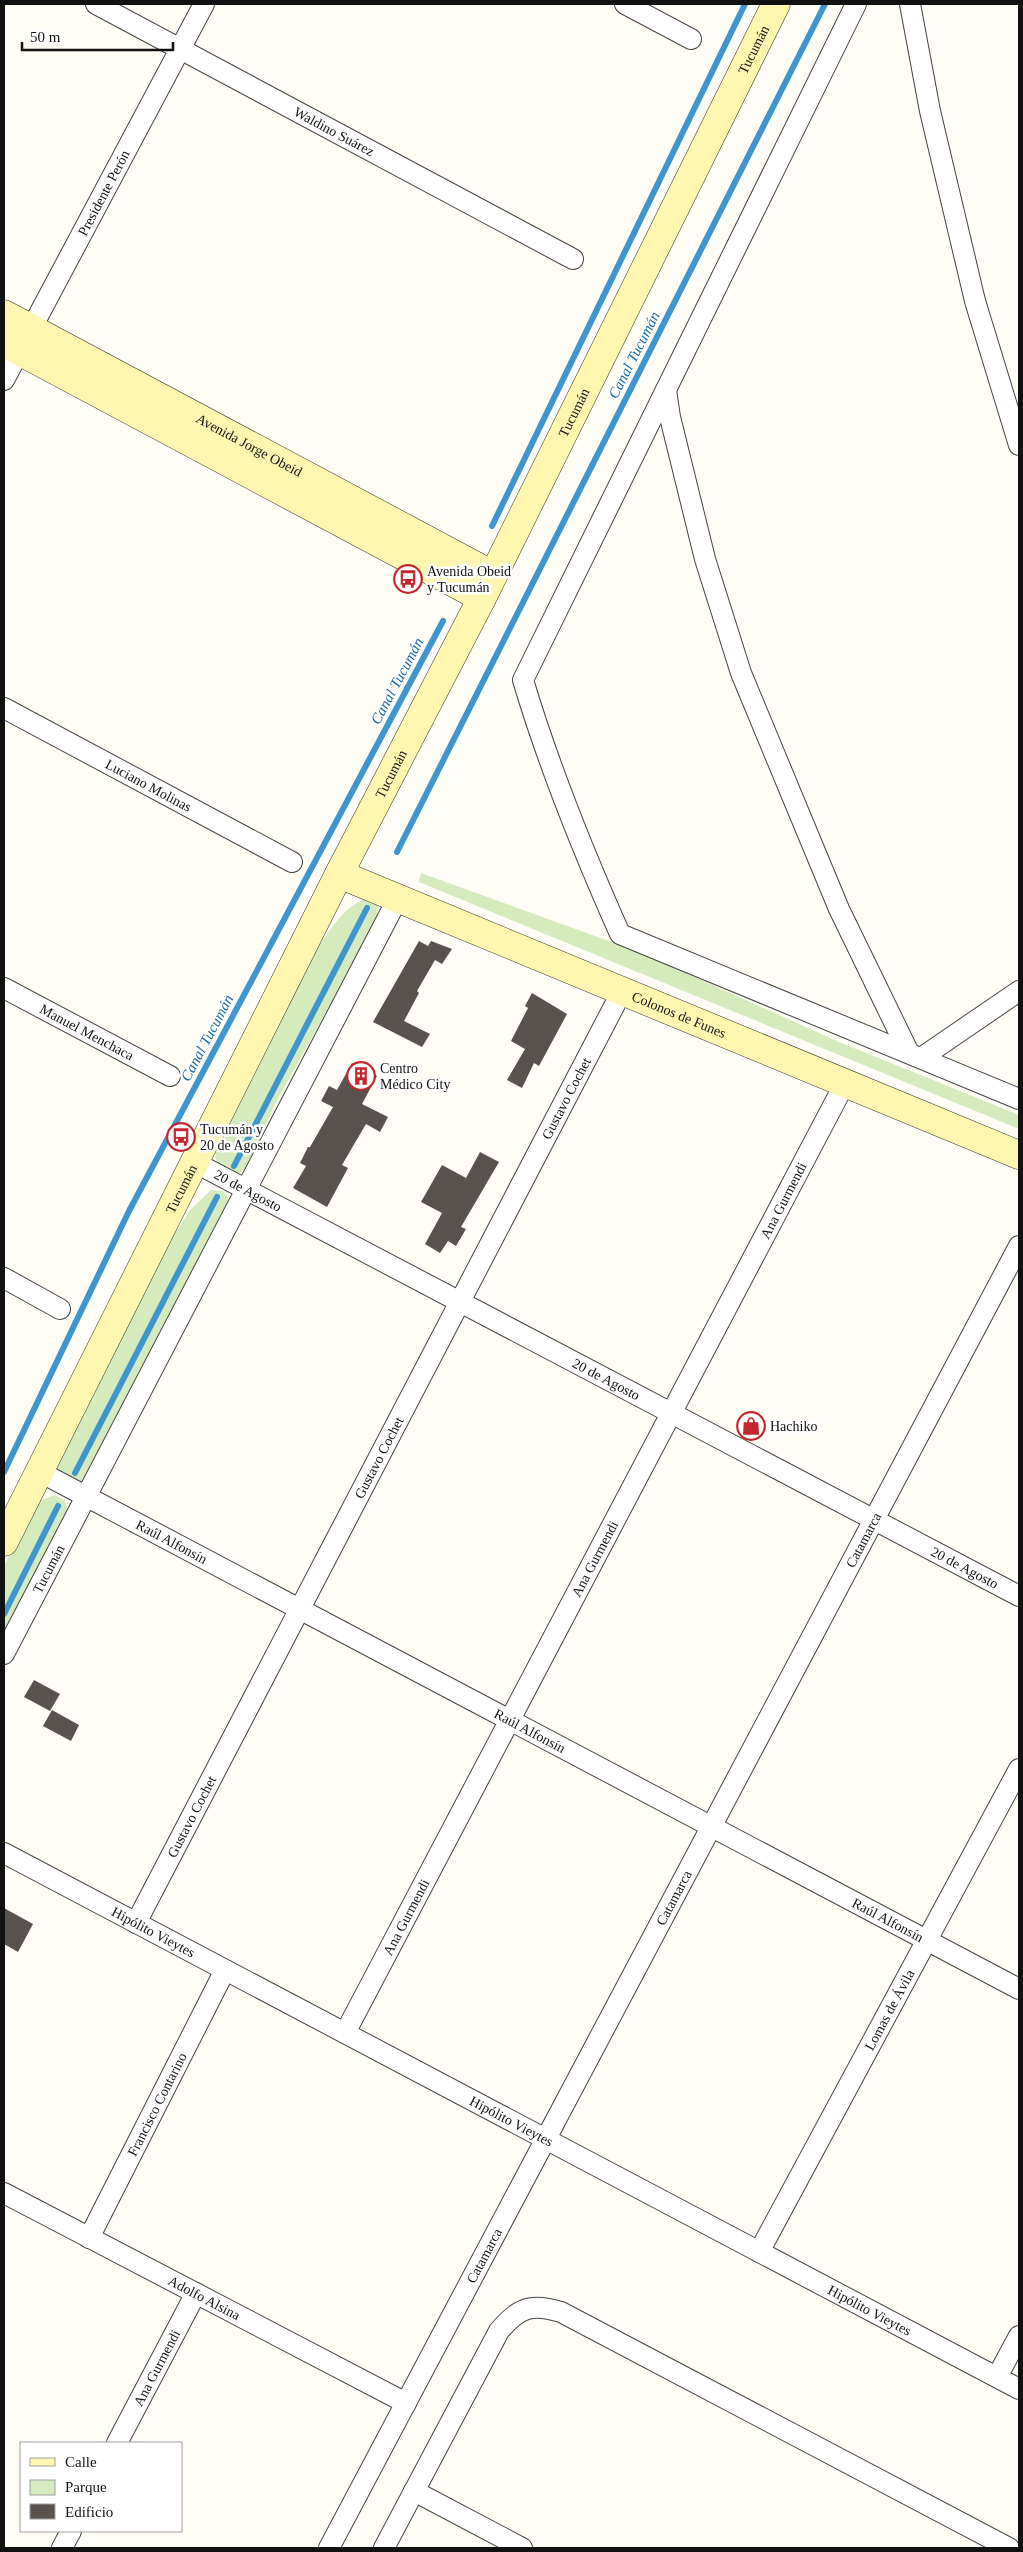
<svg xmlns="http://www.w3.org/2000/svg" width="1023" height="2552" font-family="Georgia,serif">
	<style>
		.green { fill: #d5ebbd }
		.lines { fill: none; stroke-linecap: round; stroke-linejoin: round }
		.stream { stroke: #3f96cf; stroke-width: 6 }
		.building { fill: #5a524d }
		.street-casing { stroke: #444; stroke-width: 22 }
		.secondary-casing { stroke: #333; stroke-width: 29 }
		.street { stroke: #fff; stroke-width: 20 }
		.secondary { stroke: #fff6b0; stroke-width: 28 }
		.labels { text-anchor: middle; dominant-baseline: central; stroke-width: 5; stroke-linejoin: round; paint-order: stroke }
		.street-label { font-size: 14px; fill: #111; stroke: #fff }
		.poi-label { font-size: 14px; fill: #111; stroke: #fff; text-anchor: start }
		.water-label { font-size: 15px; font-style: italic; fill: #1768a6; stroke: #fff }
	</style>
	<rect width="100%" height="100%" fill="#fffdf5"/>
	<path class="green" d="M421,873L639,952L839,1042L1019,1115V1129L419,882Z
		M364,899L374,901L378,907L376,922L275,1104L248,1166L238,1174L221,1168L216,1160L215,1146L318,947C331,929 343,908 364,899Z
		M211,1190L223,1191L228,1197L227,1205L83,1484L64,1480L58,1469L59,1453L154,1265L191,1209Z
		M55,1495L65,1501L69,1515L4,1646V1566L29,1515L41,1500Z"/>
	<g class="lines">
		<path class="stream" d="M492,526L745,4
			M397,852L825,4
			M234,1166L367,908
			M4,1472L129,1211L443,621
			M75,1473L217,1197
			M4,1614L58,1506"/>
	</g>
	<path class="building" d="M419,941L428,946L431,941L452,949L442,964L435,960L417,991L419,993L404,1021L430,1034L422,1047L373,1022Z
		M532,993L567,1014L539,1066L534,1063L522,1088L507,1080L525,1049L511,1041L528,1008L525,1006Z
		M352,1063L377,1076L362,1104L388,1117L380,1132L366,1124L342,1165L348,1168L327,1207L293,1188L306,1166L300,1163L308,1147H310L333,1107L321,1101L329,1086L337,1090Z
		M480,1152L499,1162L461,1227L466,1229L456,1246L448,1241L440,1253L425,1244L442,1213L421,1202L442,1165L466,1178Z
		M34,1680L60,1694L50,1711L24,1697Z
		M52,1710L79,1725L71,1741L43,1726Z
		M4,1908L33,1924L18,1952L4,1944Z"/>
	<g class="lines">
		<defs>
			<g id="street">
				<path id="s1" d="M96,4L573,259"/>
				<path d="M625,4L691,39"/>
				<path d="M856,4L523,680C549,767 583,851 620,934L1019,1099"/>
				<path d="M910,4L930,111L975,301L1019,445"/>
				<path id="s2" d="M4,380L204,4"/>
				<path d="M666,390L670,417L705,559L741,673L839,909L909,1053"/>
				<path id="s3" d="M4,708L292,862"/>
				<path id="s4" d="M4,988L170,1076"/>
				<path d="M921,1058L1019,991"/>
				<path id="s5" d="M194,1162L1019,1596"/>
				<path d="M4,1278L60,1309"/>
				<path id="s6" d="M40,1472L1019,1989"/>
				<path id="s7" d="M4,1654L398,898"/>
				<path id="s8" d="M4,1853L1019,2389"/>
				<path id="s9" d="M136,1923L622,991"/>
				<path id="s10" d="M345,2033L845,1083"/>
				<path id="s11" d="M4,2193L406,2403"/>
				<path id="s12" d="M89,2238L225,1970"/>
				<path id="s13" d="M759,2252L1019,1769"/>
				<path d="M997,2377L1019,2336"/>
				<path id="s14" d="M117,2443L196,2293"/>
				<path d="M414,2491L522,2548"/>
				<path d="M62,2548L71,2531"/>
				<path id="s15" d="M329,2548L1019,1246"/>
				<path d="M384,2548L499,2331C519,2307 532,2303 561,2312L1009,2548"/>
			</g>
			<g id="secondary">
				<path id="s16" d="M4,314L493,575"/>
				<path d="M4,343L482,598"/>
				<path id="s17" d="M339,874L1019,1155"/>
				<path id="s18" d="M4,1542L339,874L482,598L776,4"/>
			</g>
		</defs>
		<use href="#street" class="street-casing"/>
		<use href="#secondary" class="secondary-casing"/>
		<use href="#street" class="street"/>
		<use href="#secondary" class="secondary"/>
	</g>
	<defs>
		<symbol id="bus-ring" viewBox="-11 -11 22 22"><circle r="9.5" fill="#fff" stroke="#c4262e" stroke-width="1.5"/><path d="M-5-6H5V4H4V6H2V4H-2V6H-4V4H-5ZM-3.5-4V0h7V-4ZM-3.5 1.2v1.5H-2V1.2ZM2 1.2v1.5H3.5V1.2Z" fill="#c4262e"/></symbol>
		<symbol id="building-ring" viewBox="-11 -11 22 22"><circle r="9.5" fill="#fff" stroke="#c4262e" stroke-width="1.5"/><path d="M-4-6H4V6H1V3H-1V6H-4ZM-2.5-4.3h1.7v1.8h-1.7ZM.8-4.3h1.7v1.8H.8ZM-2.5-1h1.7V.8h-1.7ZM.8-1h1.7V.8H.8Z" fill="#c4262e"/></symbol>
		<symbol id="shop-ring" viewBox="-11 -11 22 22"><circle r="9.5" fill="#fff" stroke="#c4262e" stroke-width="1.5"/><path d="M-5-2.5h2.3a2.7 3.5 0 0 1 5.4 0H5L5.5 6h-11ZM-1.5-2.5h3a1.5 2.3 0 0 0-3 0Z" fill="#c4262e"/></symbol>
	</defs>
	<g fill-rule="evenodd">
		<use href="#bus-ring" x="392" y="563" width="32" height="32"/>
		<use href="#building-ring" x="345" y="1060" width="32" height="32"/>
		<use href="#bus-ring" x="165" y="1121" width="32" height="32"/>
		<use href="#shop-ring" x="735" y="1410" width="32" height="32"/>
	</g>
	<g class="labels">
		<g class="street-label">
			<text stroke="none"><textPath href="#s18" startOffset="1670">Tucumán</textPath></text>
			<text stroke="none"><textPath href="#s1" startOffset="270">Waldino Suárez</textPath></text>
			<text stroke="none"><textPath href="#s2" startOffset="212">Presidente Perón</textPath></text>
			<text stroke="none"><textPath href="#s18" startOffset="1265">Tucumán</textPath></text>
			<text stroke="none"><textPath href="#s16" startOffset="278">Avenida Jorge Obeid</textPath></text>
			<text stroke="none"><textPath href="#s18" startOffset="860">Tucumán</textPath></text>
			<text stroke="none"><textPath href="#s3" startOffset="164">Luciano Molinas</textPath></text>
			<text stroke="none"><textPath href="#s17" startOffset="368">Colonos de Funes</textPath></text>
			<text stroke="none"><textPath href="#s4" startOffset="94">Manuel Menchaca</textPath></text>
			<text stroke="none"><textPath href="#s9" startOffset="930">Gustavo Cochet</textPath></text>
			<text stroke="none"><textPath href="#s18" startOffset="395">Tucumán</textPath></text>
			<text stroke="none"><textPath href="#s5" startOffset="61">20 de Agosto</textPath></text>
			<text stroke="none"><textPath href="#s10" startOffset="941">Ana Gurmendi</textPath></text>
			<text stroke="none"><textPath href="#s5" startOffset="466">20 de Agosto</textPath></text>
			<text stroke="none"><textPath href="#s9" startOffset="525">Gustavo Cochet</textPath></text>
			<text stroke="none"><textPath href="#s15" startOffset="1141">Catamarca</textPath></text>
			<text stroke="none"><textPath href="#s6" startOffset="149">Raúl Alfonsín</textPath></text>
			<text stroke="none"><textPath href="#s10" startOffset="536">Ana Gurmendi</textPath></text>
			<text stroke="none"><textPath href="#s5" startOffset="871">20 de Agosto</textPath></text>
			<text stroke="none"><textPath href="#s7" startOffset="96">Tucumán</textPath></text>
			<text stroke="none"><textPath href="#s6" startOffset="554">Raúl Alfonsín</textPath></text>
			<text stroke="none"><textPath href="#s9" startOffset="120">Gustavo Cochet</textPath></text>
			<text stroke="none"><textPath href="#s15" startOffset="736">Catamarca</textPath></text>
			<text stroke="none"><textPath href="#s10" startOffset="131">Ana Gurmendi</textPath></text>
			<text stroke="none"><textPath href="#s6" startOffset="959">Raúl Alfonsín</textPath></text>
			<text stroke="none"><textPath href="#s8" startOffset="169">Hipólito Vieytes</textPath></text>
			<text stroke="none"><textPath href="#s13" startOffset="275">Lomas de Ávila</textPath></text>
			<text stroke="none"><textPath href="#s12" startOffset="150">Francisco Contarino</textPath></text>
			<text stroke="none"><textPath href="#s8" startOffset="574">Hipólito Vieytes</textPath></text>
			<text stroke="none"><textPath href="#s15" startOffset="331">Catamarca</textPath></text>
			<text stroke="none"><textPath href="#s11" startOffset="226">Adolfo Alsina</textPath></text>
			<text stroke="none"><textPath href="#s8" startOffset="979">Hipólito Vieytes</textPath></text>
			<text stroke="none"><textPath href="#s14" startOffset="85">Ana Gurmendi</textPath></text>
		</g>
		<g class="poi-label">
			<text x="427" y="571">Avenida Obeid<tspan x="427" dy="16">y Tucumán</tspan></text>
			<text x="380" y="1068">Centro<tspan x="380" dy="16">Médico City</tspan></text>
			<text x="200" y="1129">Tucumán y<tspan x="200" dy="16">20 de Agosto</tspan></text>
			<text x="770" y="1426">Hachiko</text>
		</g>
		<g class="water-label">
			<text transform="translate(634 355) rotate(-63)">Canal Tucumán</text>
			<text transform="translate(397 681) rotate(-62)">Canal Tucumán</text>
			<text transform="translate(207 1038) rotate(-62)">Canal Tucumán</text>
		</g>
	</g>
	<rect width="1023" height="2552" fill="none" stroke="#111111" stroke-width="10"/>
	<rect x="20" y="2442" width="162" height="90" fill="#ffffff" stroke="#a0a0a0"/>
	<rect x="30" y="2458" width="25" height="8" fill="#fff6b0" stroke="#a0a0a0"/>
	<text x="65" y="2467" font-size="15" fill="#111111">Calle</text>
	<rect x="30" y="2480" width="25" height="15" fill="#d5ebbd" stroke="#a0a0a0"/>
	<text x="65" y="2492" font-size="15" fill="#111111">Parque</text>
	<rect x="30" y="2504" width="25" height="15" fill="#5a524d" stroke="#a0a0a0"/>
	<text x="65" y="2517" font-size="15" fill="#111111">Edificio</text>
	<path d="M22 42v8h151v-8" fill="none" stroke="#111111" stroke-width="2.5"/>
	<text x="30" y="42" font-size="15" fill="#111111" stroke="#ffffff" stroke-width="4" paint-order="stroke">50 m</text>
</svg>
